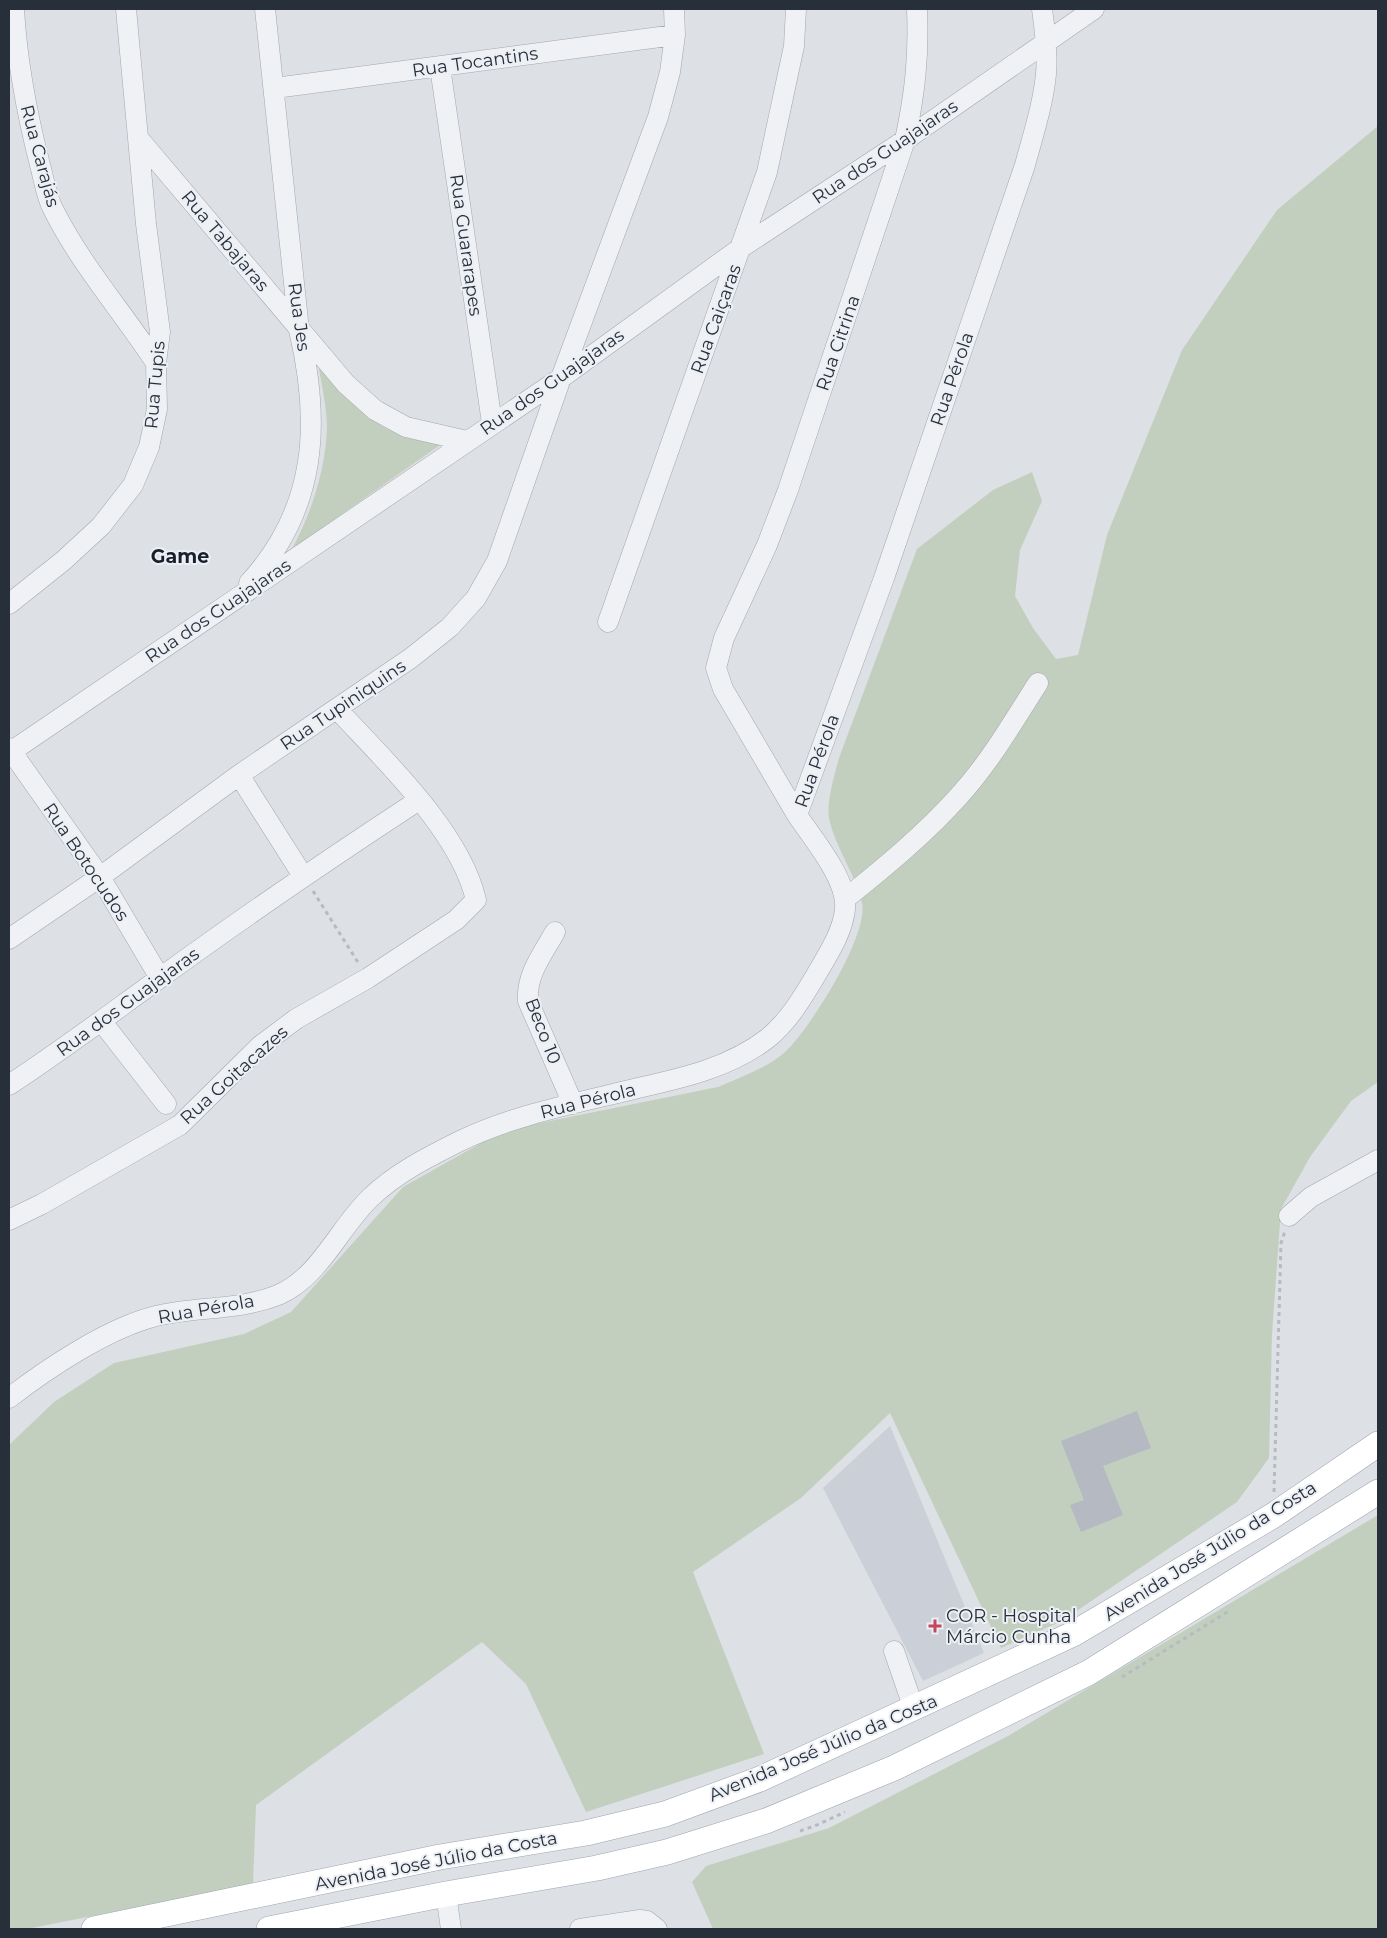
<svg xmlns="http://www.w3.org/2000/svg" width="1387" height="1938" font-family="Montserrat,sans-serif">
	<style>
		.built { fill: #cbcfd7 }
		.green { fill: #c3cfbe }
		.building { fill: #b4b9c2 }
		.lines { fill: none; stroke-linecap: round; stroke-linejoin: round }
		.minor-casing { stroke: #a3a7af; stroke-width: 21 }
		.major-casing { stroke: #9da5b0; stroke-width: 26 }
		.path { stroke: #b7bbc0; stroke-width: 3; stroke-dasharray: 4 4; stroke-linecap: butt }
		.minor { stroke: #eff1f4; stroke-width: 20 }
		.major { stroke: #fff; stroke-width: 25 }
		.poi-dot { fill: #c4485c; stroke: #eceff3; stroke-width: 2 }
		.labels { text-anchor: middle; dominant-baseline: central; stroke-width: 4; stroke-linejoin: round; paint-order: stroke }
		.street-label { font-size: 18px; fill: #272f3b; stroke: #eceff3 }
		.poi-label { font-size: 18px; fill: #272f3b; stroke: #eceff3; text-anchor: start }
		.neighbourhood-label { font-size: 19px; font-weight: bold; fill: #1a202b; stroke: #eceff3 }
	</style>
	<rect width="100%" height="100%" fill="#dde0e5"/>
	<path class="built" d="M890,1426L984,1653L923,1681L823,1488Z"/>
	<path class="green" d="M1378,126V1082L1351,1101L1310,1157L1281,1209L1272,1334L1269,1458L1237,1502L1062,1621L1001,1648L890,1413L801,1498L693,1572L764,1754L586,1812L526,1684L482,1642L256,1805L253,1884L27,1929H9V1445L54,1402L114,1363L244,1334L291,1312L403,1187L483,1142L520,1127L718,1087C740,1077 768,1068 785,1052C810,1029 869,935 862,903C855,873 835,847 829,818C826,803 835,773 839,758L917,549L993,490L1032,472L1042,501L1020,550L1015,596L1033,628L1056,659L1078,655L1107,535L1182,350L1277,210Z
		M317,356C353,406 377,439 443,443L292,549C312,511 325,472 327,428C327,405 320,379 317,356Z
		M1378,1515V1929H713L692,1882L706,1866L829,1828L1008,1736Z"/>
	<path class="building" d="M1137,1411L1151,1448L1103,1466L1123,1515L1081,1532L1070,1505L1084,1500L1061,1441Z"/>
	<g class="lines">
		<defs>
			<path id="minor" d="M14,9C17,62 27,114 40,165C44,179 46,196 53,209C81,265 122,311 156,363
				M440,67L492,423
				M275,88L675,35
				M139,139L346,384L375,410L406,427L467,441
				M249,583C317,509 321,423 299,330L265,9
				M9,604L63,561L101,526L133,485L149,447L157,409L156,363L160,332L146,224L126,9
				M608,622L767,172L794,46L796,9
				M9,748L100,877L160,978
				M9,753L561,378L742,247L905,140L1094,9
				M239,775L303,876
				M797,815L723,689L716,668L724,638L767,545L788,490L905,140C915,93 919,57 917,9
				M845,899C885,867 925,834 959,796C990,762 1013,722 1038,683
				M555,932C542,955 526,975 528,1001L573,1104
				M9,939L100,877L239,775L411,658L450,627L476,598L497,561L561,378L658,117L670,72L675,35L674,9
				M102,1022L166,1104
				M9,1085C61,1051 110,1014 160,978C245,916 332,857 419,800
				M1289,1216L1311,1197L1378,1160
				M9,1220L42,1204L180,1125L260,1046L296,1019L368,978L456,920L476,900C460,831 384,760 337,709
				M9,1398C48,1368 108,1328 156,1316C196,1306 238,1311 278,1295C320,1277 338,1229 370,1198C396,1173 428,1157 460,1141C516,1114 578,1103 638,1088C683,1078 731,1067 768,1038C788,1022 803,997 816,975C827,956 843,932 845,909C848,880 813,839 797,815L884,578L1025,165C1033,135 1043,105 1046,74C1048,53 1045,30 1042,9
				M894,1651L914,1709
				M446,1894L451,1929
				M580,1929L640,1920L647,1921L657,1929"/>
			<path id="major" d="M94,1929L440,1857L586,1833L665,1814L760,1779L1073,1634L1274,1515L1378,1444
				M269,1929L446,1894L597,1868L667,1852L766,1821L894,1768L1088,1673L1378,1492"/>
		</defs>
		<use href="#minor" class="minor-casing"/>
		<use href="#major" class="major-casing"/>
		<path class="path" d="M313,891L359,964
			M1274,1492L1281,1243L1285,1231
			M1122,1677L1229,1611
			M800,1831L817,1825L845,1812"/>
		<use href="#minor" class="minor"/>
		<use href="#major" class="major"/>
	</g>
	<path class="poi-dot" d="M932.5 1618.5h5v5h5v5h-5v5h-5v-5h-5v-5h5z"/>
	<g class="labels">
		<g class="street-label">
			<text transform="translate(475 62) rotate(-8)">Rua Tocantins</text>
			<text transform="translate(885 152) rotate(-34)">Rua dos Guajajaras</text>
			<text transform="translate(40 156) rotate(75)">Rua Carajás</text>
			<text transform="translate(225 241) rotate(50)">Rua Tabajaras</text>
			<text transform="translate(466 245) rotate(82)">Rua Guararapes</text>
			<text transform="translate(299 317) rotate(82)">Rua Jes</text>
			<text transform="translate(716 319) rotate(-70)">Rua Caiçaras</text>
			<text transform="translate(838 343) rotate(-71)">Rua Citrina</text>
			<text transform="translate(952 379) rotate(-71)">Rua Pérola</text>
			<text transform="translate(552 382) rotate(-35)">Rua dos Guajajaras</text>
			<text transform="translate(155 385) rotate(-85)">Rua Tupis</text>
			<text transform="translate(218 611) rotate(-34)">Rua dos Guajajaras</text>
			<text transform="translate(343 705) rotate(-34)">Rua Tupiniquins</text>
			<text transform="translate(817 761) rotate(-70)">Rua Pérola</text>
			<text transform="translate(86 862) rotate(56)">Rua Botocudos</text>
			<text transform="translate(128 1002) rotate(-36)">Rua dos Guajajaras</text>
			<text transform="translate(543 1031) rotate(69)">Beco 10</text>
			<text transform="translate(234 1075) rotate(-42)">Rua Goitacazes</text>
			<text transform="translate(588 1101) rotate(-14)">Rua Pérola</text>
			<text transform="translate(206 1309) rotate(-10)">Rua Pérola</text>
			<text transform="translate(1210 1551) rotate(-32)">Avenida José Júlio da Costa</text>
			<text transform="translate(823 1748) rotate(-23)">Avenida José Júlio da Costa</text>
			<text transform="translate(436 1861) rotate(-11)">Avenida José Júlio da Costa</text>
		</g>
		<g class="poi-label">
			<text x="946" y="1616">COR - Hospital<tspan x="946" dy="21">Márcio Cunha</tspan></text>
		</g>
		<g class="neighbourhood-label">
			<text x="180" y="556">Game</text>
		</g>
	</g>
	<rect width="1387" height="1938" fill="none" stroke="#272f3b" stroke-width="20"/>
</svg>
